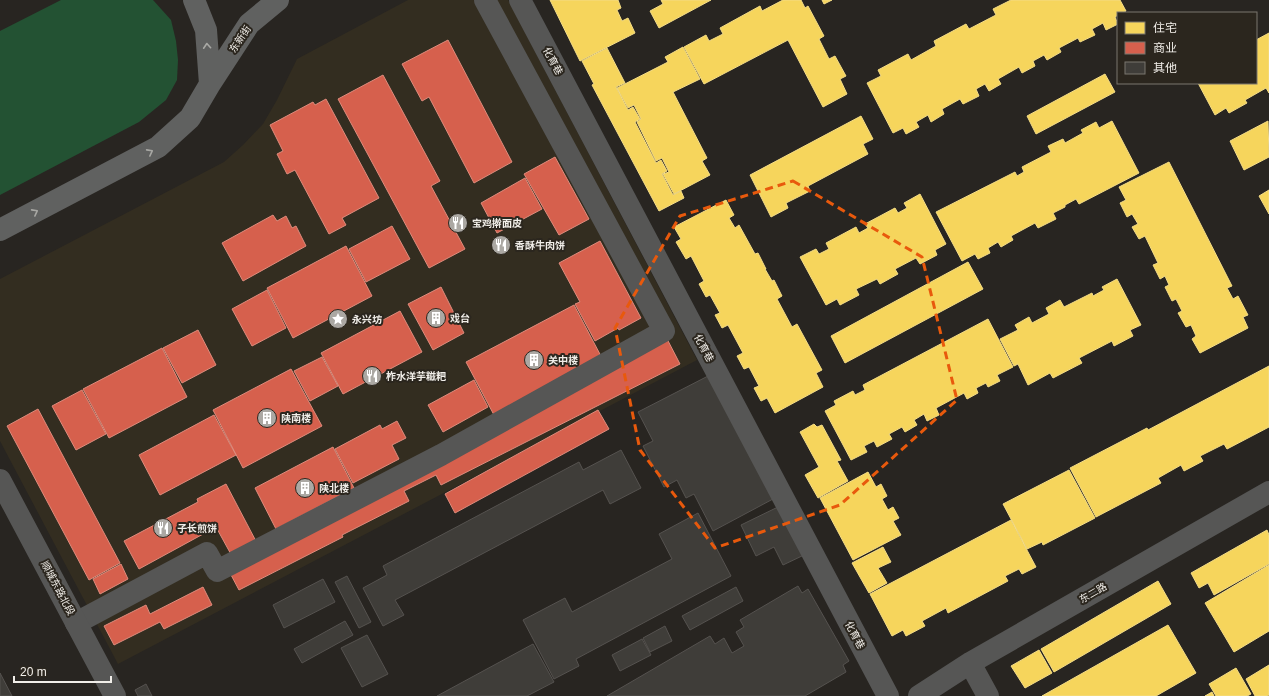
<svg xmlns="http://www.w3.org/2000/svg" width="1269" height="696" font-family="Arial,'Noto Sans SC',sans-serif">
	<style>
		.built { fill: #332d20 }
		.green { fill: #235233 }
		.homes { fill: #f6d55c; stroke: #f4dc86 }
		.shops { fill: #d6604d; stroke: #de8b7c }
		.building { fill: #3f3d39; stroke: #55524f }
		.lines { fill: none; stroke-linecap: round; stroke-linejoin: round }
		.pedestrian { stroke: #565655; stroke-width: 22 }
		.minor { stroke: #565655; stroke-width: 22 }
		.tertiary { stroke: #565655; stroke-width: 22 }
		.secondary { stroke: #606160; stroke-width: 22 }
		.oneway { stroke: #a8a8a4 }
		.marked { fill: none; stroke: #e8590c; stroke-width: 3; stroke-dasharray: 8 5; stroke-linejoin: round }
		.labels { text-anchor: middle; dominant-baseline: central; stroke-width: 4; stroke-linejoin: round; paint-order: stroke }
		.street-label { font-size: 10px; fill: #f1eee9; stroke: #2b261e }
		.poi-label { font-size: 10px; font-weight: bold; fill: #f1eee9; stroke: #2b261e; text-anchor: start }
	</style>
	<rect width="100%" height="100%" fill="#282521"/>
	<path class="built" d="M408,0H508L697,360L118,664L0,441V279L224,162L243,145L263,124L277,100L297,59Z"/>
	<path class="green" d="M61,0H153L171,20L176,41L178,60L177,80L166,100L139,122L0,195V31Z"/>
	<path class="homes" d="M550,0H618L621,8L617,10L622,21L628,18L635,33L580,61Z
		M661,0H711L659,28L650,11L663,4Z
		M783,0H801L805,8L808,6L824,36L819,39L829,59L835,56L846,76L840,79L847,94L823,107L788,40L704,84L684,47L706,35L709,41L723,34L720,28L760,6L762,11Z
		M822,0H832L824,4Z
		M1011,0H1120L1126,11L1122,13H1118V15L1115,17L1118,24L1106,30L1103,23L1092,29L1095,35L1080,42L1078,38L1059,48L1061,52L1047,60L1044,55L1033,61L1035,66L1022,73L1019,67L998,79L1001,84L989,91L985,84L976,89L979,96L963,104L960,99L942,109L944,114L931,122L928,115L916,122L919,127L906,134L903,128L893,133L867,83L881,76L878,70L908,54L911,60L936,46L934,41L966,24L969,29L996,15L993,9Z
		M1269,33V93L1266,88L1245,100L1247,103L1229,113L1226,108L1215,115L1198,83H1256V40Z
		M683,47L700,79L673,92L707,158L702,161L710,175L674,194L663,174L669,172L662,158L656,161L637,122L641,119L634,105L628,108L617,88L668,62L665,57Z
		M607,48L625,83L616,87L628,110L633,107L640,119L635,122L656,163L661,160L667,171L662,174L673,195L681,191L684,198L659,211L592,85L594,84L582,61Z
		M1105,74L1115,92L1036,134L1027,116Z
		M861,116L873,139L863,144L868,154L808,186L810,191L786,203L788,208L771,217L750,175Z
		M1112,121L1139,173L1079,204L1076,199L1065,205V207L1053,213L1056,219L1038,228L1035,223L1011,236L1013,240L1001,247L998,242L988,248L990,253L978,259L975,254L962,261L936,212L1015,172L1017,176L1024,172L1022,167L1051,152L1048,146L1063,139L1065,143L1083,133L1081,130L1096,122L1099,128Z
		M1268,121L1269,157L1244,170L1230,141Z
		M1169,162L1232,286L1227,288L1233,299L1238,296L1248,315L1243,317L1248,328L1200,353L1192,339L1196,336L1191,325L1186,327L1178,313L1182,311L1176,299L1172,301L1165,287L1169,285L1165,276L1160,279L1153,265L1158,263L1145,236L1139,239L1132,227L1138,224L1132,214L1127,217L1120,203L1126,200L1119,187Z
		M1269,190V214L1259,196Z
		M920,194L946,244L935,250L937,255L920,264L916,258L895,269L898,274L880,284L877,279L856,289L859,295L840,305L837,299L826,305L800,257L816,249L819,254L829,249L826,243L856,227L859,233L868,228L865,224L895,208L898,213L907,208L904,203Z
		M726,200L734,215L729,218L735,228L739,225L755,254L758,253L766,269H765L772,281L774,280L782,296L777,299L792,327L797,324L822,370L816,373L823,387L775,413L767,398L761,401L754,388L759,386L749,367L744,369L737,356L743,353L728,325L722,328L715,315L720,313L710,295L706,297L699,284L704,281L691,256L686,259L676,242L681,239L674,227Z
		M968,262L983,289L845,363L831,336Z
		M1117,279L1141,325L1130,330L1133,336L1114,346L1112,341L1079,358L1082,363L1053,378L1050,373L1028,385L1018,364L1014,366L1000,339L1018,330L1015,325L1029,317L1032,323L1049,314L1046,308L1060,300L1064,307L1092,293L1093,296L1104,290L1102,287Z
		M988,319L1013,367L997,375L1000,381L988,387L986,383L976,388L978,393L967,399L964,393L936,408L939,415L927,421L924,414L914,420L917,425L905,432L902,427L889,434L892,439L877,447L874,441L864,446L867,452L851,460L825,411L836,405L834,401L853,391L855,395L865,390L863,385Z
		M1269,366V427L1227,449L1224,444L1200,456L1203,461L1184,471L1181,465L1158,478L1161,483L1096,517L1070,468L1147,428L1148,430Z
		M814,424L817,427L822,425L841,460L837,461L848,481L818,498L805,475L819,467L800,432Z
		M1069,470L1095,518L1043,545L1042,542L1027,549L1003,504Z
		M868,472L876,487L881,484L887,496L882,499L888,510L893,507L899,518L893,521L901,535L853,560L820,498Z
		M1011,520L1036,567L1022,574L1019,569L1005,576L1008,581L948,613L946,608L922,621L925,626L906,636L903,630L892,636L870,594Z
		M1267,530L1269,535V564L1214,595L1208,583L1199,588L1191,573Z
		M883,547L891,562L878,568L887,583L869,593L852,563Z
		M1269,565V631L1234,652L1205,603Z
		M1158,581L1171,604L1054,672L1041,649Z
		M1168,625L1196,673L1156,696H1042Z
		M1039,650L1052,673L1025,688L1011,666Z
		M1269,665V695L1267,696H1255L1246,679Z
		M1236,668L1251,694L1247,696H1216L1209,684Z
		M1212,692L1214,696H1205Z"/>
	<path class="shops" d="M448,40L512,162L474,183L429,97L422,101L402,64Z
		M383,75L440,181L431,186L465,249L429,268L338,99Z
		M326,99L379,198L342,218L346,225L329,234L295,170L287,174L277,154L283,151L270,125L313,102L315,105Z
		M555,157L589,219L559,235L524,174Z
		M525,178L542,209L497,233L481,203Z
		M273,215L277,221L286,216L292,228L296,226L306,246L243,281L222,243Z
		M392,226L410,259L366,282L349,249Z
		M600,241L641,318L619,330L618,328L595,341L575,304L580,302L559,263Z
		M346,246L372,296L293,338L267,288Z
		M441,287L464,333L433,350L408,304Z
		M267,290L286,328L252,346L232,309Z
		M574,305L602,358L494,415L466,362Z
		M400,311L422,352L343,394L321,353Z
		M198,330L216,365L182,383L163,348Z
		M665,335L680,364L441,485L436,475L404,491L409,501L342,535L343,537L239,590L230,573Z
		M162,348L187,397L109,438L83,389Z
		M322,357L338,386L310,401L294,371Z
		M291,369L322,426L243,468L213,410Z
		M474,380L488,407L443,432L428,405Z
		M82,390L106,434L76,450L52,406Z
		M38,409L120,563L89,580L7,426Z
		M598,410L609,429L455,513L445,494Z
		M214,415L236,455L160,495L139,455Z
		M397,421L406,438L392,445L399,459L353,483L335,449L380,425L382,429Z
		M333,447L354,488L276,529L255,488Z
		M226,484L258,545L233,558L216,527L139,569L124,541L198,502L197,499Z
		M121,564L128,579L100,594L93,579Z
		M203,587L212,605L164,629L160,622L114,645L104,626L146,605L150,614Z"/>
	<path class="building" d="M710,375L773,499L713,531L694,494L686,498L677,480L664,487L643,446L653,441L638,412Z
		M621,450L641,488L610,504L603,490L395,600L404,615L383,626L363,588L387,575L383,566L579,462L583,470Z
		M780,506L804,555L783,565L774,547L756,556L741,525Z
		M698,513L731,576L576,659L579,666L554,679L523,620L565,598L572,612L672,559L659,534Z
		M347,576L371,622L359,628L335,582Z
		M323,579L335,602L284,628L273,605Z
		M798,586L802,593L808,589L849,661L843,665L846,672L805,696H607L710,636L715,644L724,638L732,653L744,646L736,632L744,627L740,620Z
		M736,587L743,601L690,630L682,616Z
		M345,621L353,635L302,663L294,649Z
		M665,626L672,641L650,652L643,638Z
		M367,635L388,674L362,687L341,648Z
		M642,639L651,655L620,671L612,655Z
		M533,644L554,682L527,696H437Z
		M0,673L12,696H0Z
		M146,684L152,696H138L135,690Z"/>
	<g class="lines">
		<path class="pedestrian" d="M76,623L207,553L217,571L441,455L664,331L485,0"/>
		<path class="minor" d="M520,0L888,696
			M970,663L988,696
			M919,696L970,663L1269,492"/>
		<path class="tertiary" d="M0,480L115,696"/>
		<path class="secondary" d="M210,84L249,24L278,0
			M0,230L158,147L190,118L210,84L206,30L194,0"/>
	</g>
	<defs><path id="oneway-chevron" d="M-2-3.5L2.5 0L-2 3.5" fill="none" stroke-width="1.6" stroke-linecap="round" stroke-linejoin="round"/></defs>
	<g class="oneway">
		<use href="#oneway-chevron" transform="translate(207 46) rotate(-94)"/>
		<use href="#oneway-chevron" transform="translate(150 152) rotate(-28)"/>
		<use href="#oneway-chevron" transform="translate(35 212) rotate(-28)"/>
	</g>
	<path class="marked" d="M793,181L922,257L957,400L840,505L715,548L640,450L615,328L680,216Z"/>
	<defs>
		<symbol id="restaurant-disc" viewBox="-11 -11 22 22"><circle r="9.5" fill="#aba8a3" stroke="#2b261e"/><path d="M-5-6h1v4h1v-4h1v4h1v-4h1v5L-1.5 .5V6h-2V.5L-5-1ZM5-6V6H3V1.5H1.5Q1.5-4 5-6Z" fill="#fff"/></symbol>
		<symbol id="building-disc" viewBox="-11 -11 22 22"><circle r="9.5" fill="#aba8a3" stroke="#2b261e"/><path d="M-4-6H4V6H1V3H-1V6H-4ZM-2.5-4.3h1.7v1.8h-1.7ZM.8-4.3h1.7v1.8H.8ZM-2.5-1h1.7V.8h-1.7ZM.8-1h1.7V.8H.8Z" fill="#fff"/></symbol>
		<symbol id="sight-disc" viewBox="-11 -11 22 22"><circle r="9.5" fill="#aba8a3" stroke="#2b261e"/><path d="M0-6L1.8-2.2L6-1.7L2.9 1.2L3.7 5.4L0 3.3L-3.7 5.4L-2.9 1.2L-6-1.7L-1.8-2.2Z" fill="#fff"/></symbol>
	</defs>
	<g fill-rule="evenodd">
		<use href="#restaurant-disc" x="447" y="212" width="22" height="22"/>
		<use href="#restaurant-disc" x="490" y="234" width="22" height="22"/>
		<use href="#building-disc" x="425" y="307" width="22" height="22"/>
		<use href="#sight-disc" x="327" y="308" width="22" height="22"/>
		<use href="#building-disc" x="523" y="349" width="22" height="22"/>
		<use href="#restaurant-disc" x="361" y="365" width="22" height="22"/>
		<use href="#building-disc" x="256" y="407" width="22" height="22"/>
		<use href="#building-disc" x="294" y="477" width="22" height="22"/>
		<use href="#restaurant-disc" x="152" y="517" width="22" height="22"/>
	</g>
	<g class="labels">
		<g class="street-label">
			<text transform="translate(240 39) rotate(-56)">东新街</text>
			<text transform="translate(553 61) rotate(62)">化育巷</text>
			<text transform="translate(704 348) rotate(62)">化育巷</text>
			<text transform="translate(58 588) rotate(62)">顺城东路北段</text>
			<text transform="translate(1093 593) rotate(-30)">东二路</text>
			<text transform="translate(855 635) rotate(62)">化育巷</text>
		</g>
		<g class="poi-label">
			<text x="472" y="223">宝鸡擀面皮</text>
			<text x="515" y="245">香酥牛肉饼</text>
			<text x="450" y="318">戏台</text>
			<text x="352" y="319">永兴坊</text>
			<text x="548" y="360">关中楼</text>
			<text x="386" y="376">柞水洋芋糍粑</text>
			<text x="281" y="418">陕南楼</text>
			<text x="319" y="488">陕北楼</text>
			<text x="177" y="528">子长煎饼</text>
		</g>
	</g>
	<rect x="1117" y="12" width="140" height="72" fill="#2b261e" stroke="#7a766f"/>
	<rect x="1125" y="22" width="20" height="12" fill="#f6d55c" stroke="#7a766f"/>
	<text x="1153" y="32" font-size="12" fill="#f1eee9">住宅</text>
	<rect x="1125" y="42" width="20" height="12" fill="#d6604d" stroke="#7a766f"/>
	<text x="1153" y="52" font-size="12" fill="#f1eee9">商业</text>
	<rect x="1125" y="62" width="20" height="12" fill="#3f3d39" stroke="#7a766f"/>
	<text x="1153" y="72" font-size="12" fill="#f1eee9">其他</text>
	<path d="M14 676v6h97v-6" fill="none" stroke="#f1eee9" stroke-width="2"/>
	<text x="20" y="676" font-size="12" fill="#f1eee9" stroke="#2b261e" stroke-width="3" paint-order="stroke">20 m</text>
</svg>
